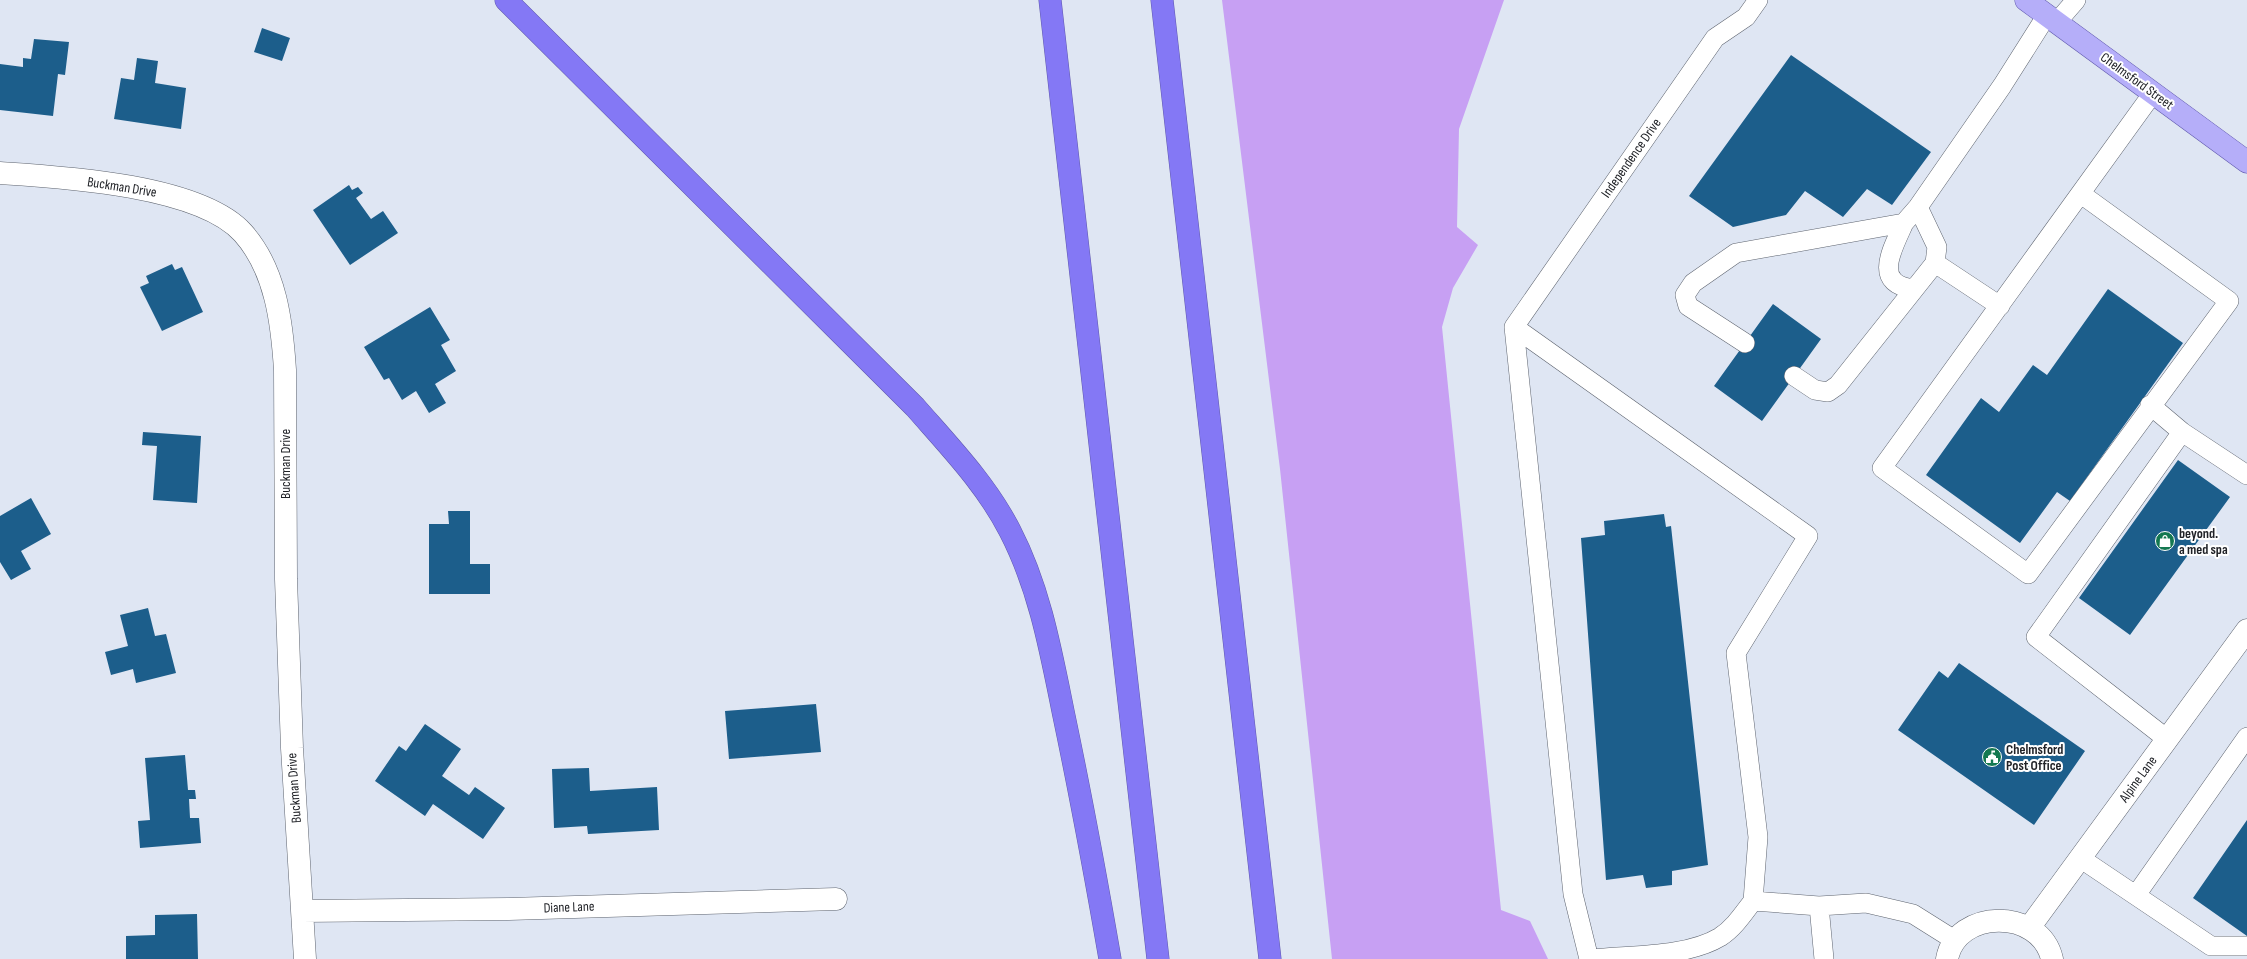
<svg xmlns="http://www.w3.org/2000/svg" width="2247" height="959" font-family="'Sofia Sans Condensed',sans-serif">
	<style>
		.forest { fill: #c7a0f3 }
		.building { fill: #1c5e8b }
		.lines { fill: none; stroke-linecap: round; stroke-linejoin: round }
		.service-casing { stroke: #5e646f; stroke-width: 20 }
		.minor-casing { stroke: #5e646f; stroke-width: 23 }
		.primary-casing { stroke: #615aad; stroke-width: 23 }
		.motorway-casing { stroke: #615aad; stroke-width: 23 }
		.service { stroke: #fff; stroke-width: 19 }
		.minor { stroke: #fff; stroke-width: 22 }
		.primary { stroke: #b5aef9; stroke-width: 22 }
		.motorway { stroke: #8478f5; stroke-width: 22 }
		.labels { text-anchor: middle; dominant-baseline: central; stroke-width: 4; stroke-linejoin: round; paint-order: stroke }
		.street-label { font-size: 14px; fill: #202227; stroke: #fff }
		.poi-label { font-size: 14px; font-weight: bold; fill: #202227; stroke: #fff; text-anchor: start }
	</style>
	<rect width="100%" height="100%" fill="#dfe6f3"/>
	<path class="forest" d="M1222,0H1504L1459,129L1457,227L1478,245L1453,288L1442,327L1501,910L1530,921L1548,959H1332L1280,469Z"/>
	<path class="building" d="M262,28L290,38L282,61L254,52Z
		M34,39L69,42L65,75L58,74L53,116L0,110V64L23,67V58L31,59Z
		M1791,55L1931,152L1892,205L1867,189L1843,217L1805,191L1786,215L1733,227L1689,196Z
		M137,58L158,61L155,83L186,88L181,129L114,119L121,78L134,80Z
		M349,185L352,190L358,187L363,193L356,198L371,219L383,211L398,233L350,265L313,210Z
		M172,264L175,270L182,267L203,312L162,331L140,287L149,283L146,276Z
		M2108,289L2183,343L2070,501L2057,492L2020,543L1926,475L1981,398L1999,412L2033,365L2047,375Z
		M1773,304L1821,339L1762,421L1714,386Z
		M430,307L450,340L441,345L456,371L435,384L446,403L429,413L416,391L402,400L389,378L384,380L364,347Z
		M143,432L201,436L197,503L153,500L157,446L142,445Z
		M2178,460L2230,497L2130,635L2079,598Z
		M31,498L51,534L21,551L31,569L11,580L0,562V516Z
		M448,511H470V564H490V594H429V524H449Z
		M1664,514L1666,527L1671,526L1708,865L1672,871V885L1646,888L1643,875L1606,880L1581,538L1605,535L1604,521Z
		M148,608L155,636L166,634L176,673L136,683L133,669L111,675L105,652L128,646L120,615Z
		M1959,663L2085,751L2034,825L1898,730L1939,671L1948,678Z
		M816,704L821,752L729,759L725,711Z
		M425,724L461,749L442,776L469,795L475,787L505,808L483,839L433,804L425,816L375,781L399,746L406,751Z
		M185,755L188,790H195L196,799H189L190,818H199L201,843L140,848L138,821L150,820L145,758Z
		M589,768L590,791L657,787L659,830L588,834L587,826L554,828L552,769Z
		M2247,820V936L2193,898Z
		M197,914L198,959H126V936L155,935V915Z"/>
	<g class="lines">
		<defs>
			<path id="service" d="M2057,22L2076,0
				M2081,194L2229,301L2028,574L1882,468L2153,93
				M1904,223C1893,248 1871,284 1914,289
				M1935,263L2000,306
				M1514,327L1808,536L1736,653L1758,837L1753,901L1819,906L1866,903L1913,914L1956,941
				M1514,327L1573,894L1589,959
				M1514,327L1715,38L1746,17L1758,0
				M1745,343L1688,306L1685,295L1693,283L1736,253L1904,223L1918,207L2002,86L2047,15
				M1794,376L1815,390L1828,392L1838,385L1935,263L1937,247L1918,207
				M2150,405L2182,432L2247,475
				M2167,739L2036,637L2182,432
				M2080,858L2211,946H2247
				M2136,895L2247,737
				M1819,906L1824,959
				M1593,959C1631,955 1687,957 1720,937C1734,928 1743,914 1753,901"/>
			<path id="minor" d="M0,173C63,177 200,185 243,233C276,270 282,323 285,370L286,579L292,748L305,959
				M302,911L509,909L836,899
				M2029,928L2247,630
				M1947,959C1956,909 2040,907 2052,959"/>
			<path id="primary" d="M2026,0L2247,162"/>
			<path id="motorway" d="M506,0L915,407C949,446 986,484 1010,531C1040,589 1051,652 1064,716C1081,797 1096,878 1110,959
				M1050,0L1158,959
				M1162,0L1270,959"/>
		</defs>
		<use href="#service" class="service-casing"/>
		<use href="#minor" class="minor-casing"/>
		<use href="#primary" class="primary-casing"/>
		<use href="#motorway" class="motorway-casing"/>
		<use href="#service" class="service"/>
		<use href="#minor" class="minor"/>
		<use href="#primary" class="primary"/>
		<use href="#motorway" class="motorway"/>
	</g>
	<defs>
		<symbol id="shop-disc" viewBox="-11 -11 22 22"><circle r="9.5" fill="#137850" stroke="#fff"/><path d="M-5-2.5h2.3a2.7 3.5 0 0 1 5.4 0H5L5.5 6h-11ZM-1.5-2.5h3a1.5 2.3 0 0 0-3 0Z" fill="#fff"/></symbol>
		<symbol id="civic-disc" viewBox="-11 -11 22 22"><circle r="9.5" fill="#137850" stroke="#fff"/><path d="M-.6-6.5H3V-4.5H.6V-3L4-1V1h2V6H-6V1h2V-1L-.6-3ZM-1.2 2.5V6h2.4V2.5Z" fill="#fff"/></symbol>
	</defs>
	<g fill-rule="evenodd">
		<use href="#shop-disc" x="2154" y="530" width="22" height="22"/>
		<use href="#civic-disc" x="1981" y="746" width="22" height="22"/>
	</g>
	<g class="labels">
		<g class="street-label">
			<text transform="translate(2137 81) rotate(36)">Chelmsford Street</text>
			<text transform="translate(1631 158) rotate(-55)">Independence Drive</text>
			<text transform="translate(122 187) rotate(9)">Buckman Drive</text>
			<text transform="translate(285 464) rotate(-90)">Buckman Drive</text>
			<text transform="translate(2138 779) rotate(-54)">Alpine Lane</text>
			<text transform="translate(294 788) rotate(-94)">Buckman Drive</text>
			<text transform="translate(569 907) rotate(-2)">Diane Lane</text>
		</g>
		<g class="poi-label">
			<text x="2179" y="533">beyond.<tspan x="2179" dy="16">a med spa</tspan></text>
			<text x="2006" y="749">Chelmsford<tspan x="2006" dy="16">Post Office</tspan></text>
		</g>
	</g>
</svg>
